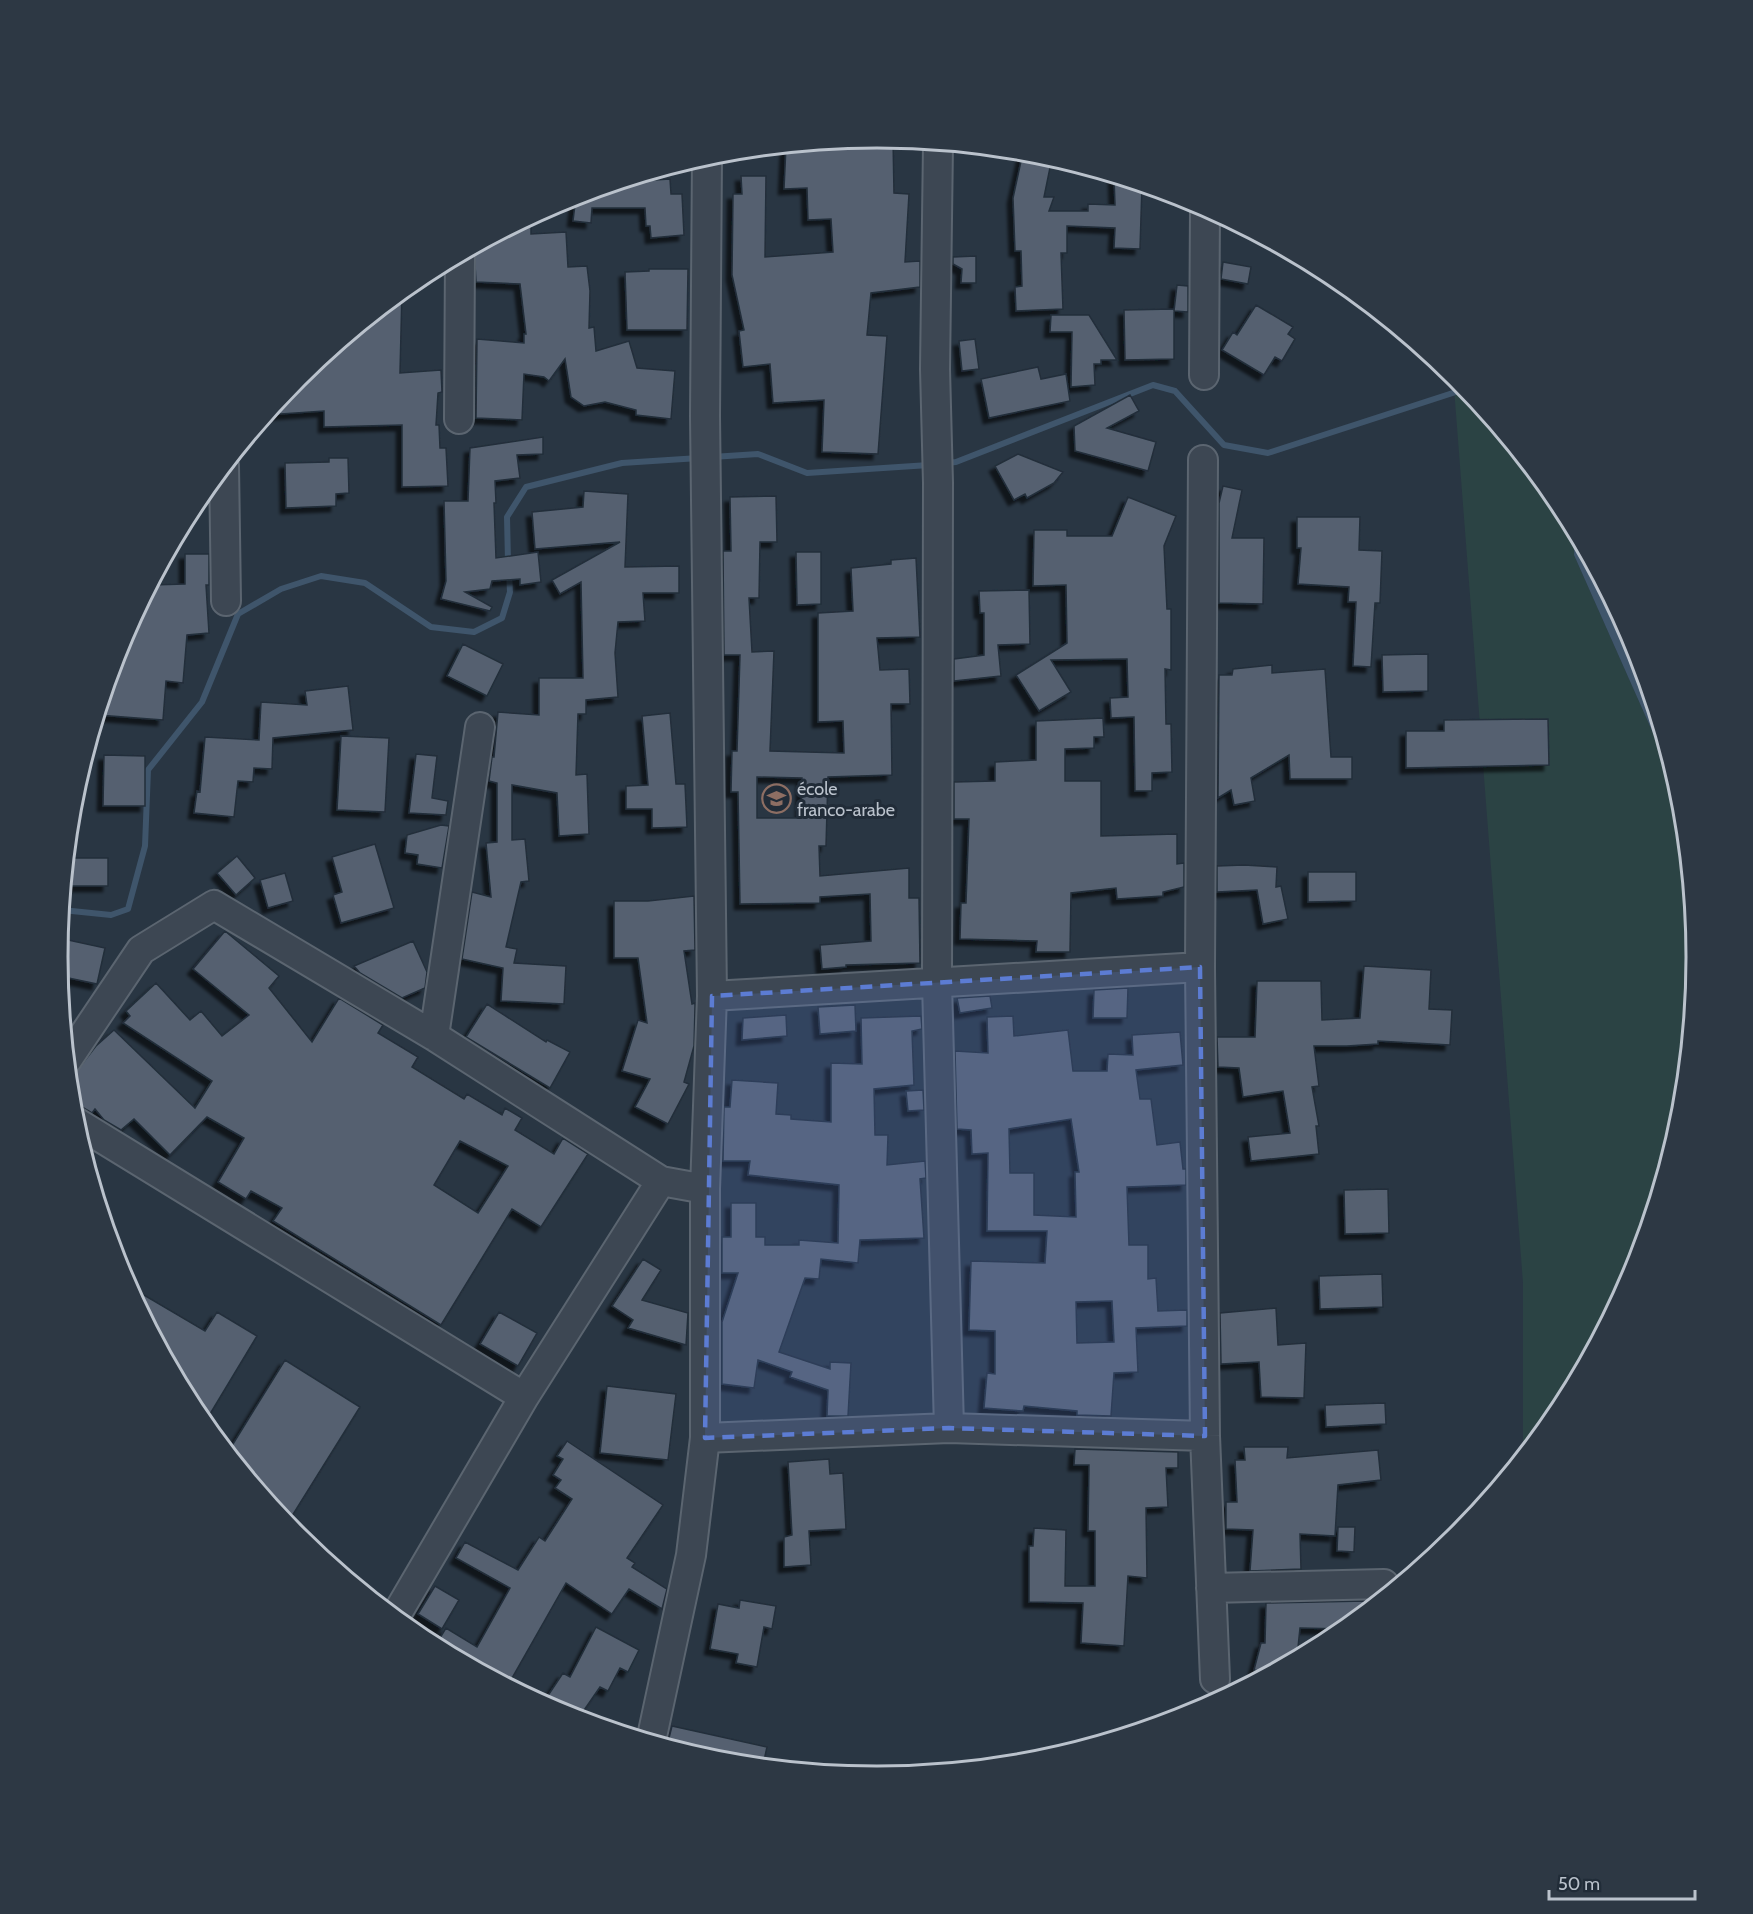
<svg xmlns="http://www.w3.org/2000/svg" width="1753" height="1914" font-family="Cabin,sans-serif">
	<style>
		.green { fill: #2b4344 }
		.water { fill: #3f556b }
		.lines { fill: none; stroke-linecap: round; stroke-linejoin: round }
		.stream { stroke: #3f556b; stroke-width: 6 }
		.building { fill: #546170; stroke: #232e3a; stroke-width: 1.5; fill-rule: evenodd; filter: url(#shadow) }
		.minor-casing { stroke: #5b6570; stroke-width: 32 }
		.minor { stroke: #3d4753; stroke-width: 28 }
		.marked { fill: #5c7cd3; fill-opacity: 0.2; stroke: #5c7cd3; stroke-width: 4.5; stroke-dasharray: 12 8; stroke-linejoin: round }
		.labels { text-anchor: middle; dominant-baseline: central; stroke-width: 6; stroke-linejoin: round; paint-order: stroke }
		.poi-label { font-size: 18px; fill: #bac2cc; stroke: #212c38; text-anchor: start }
		.rim { fill: none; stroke: #bac2cc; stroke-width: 3 }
	</style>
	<defs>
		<filter id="shadow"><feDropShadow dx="-5.5" dy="5.5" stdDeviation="1.5" flood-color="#0009"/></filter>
	</defs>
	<rect width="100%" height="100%" fill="#293643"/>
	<path class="green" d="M1453,375L1558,502L1575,534L1574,555L1657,742L1669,760L1680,797L1696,957L1680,1117L1633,1271L1558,1413L1523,1455V1283Z"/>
	<path class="water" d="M1575,534L1634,644L1669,760L1657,742L1574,555Z"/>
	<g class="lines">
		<path class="stream" d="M712,457L758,454L807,473L929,465
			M945,463L956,462L1153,385L1175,391L1224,445L1268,453L1465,389
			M508,562L507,517L526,487L622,463L699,458
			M62,910L111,915L128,909L145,846L148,770L202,702L238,614L281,589L321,576L365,583L431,627L474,632L502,618L510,592L509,572"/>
	</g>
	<path class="building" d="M877,138L893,139L894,193L909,194L905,262L920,261V287L871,293L867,335L887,336L878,454L822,452L824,400L773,403L770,364L743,367L739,331L744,330L732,275L733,194H742L741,176H766L765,257L833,252L831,219L808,220L807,188L784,189L786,146Z
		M1023,152L1052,158L1044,197H1054L1049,211H1088V204L1115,205L1114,177L1142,185L1140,249L1114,248L1115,228L1067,226V253H1061L1063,309L1016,311L1015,287L1022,286L1021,251H1015L1013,198Z
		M670,179L671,194H682L684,235L651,238L650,226H646L645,208H592L591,223L573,221L576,196L622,182Z
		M531,217V234L566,232L568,267L587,266L590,291L589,328L594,327L596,351L629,341L637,368L675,371L671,419L636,415V410L605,402L584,406L571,397L565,359L549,381L544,377L524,374L522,420L476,418L477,339L524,343V334H526L520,284L476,282L474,247Z
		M976,256V283H961L962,269L953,264V257Z
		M1223,262L1251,267L1248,284L1221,279Z
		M649,269H688L687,330H627L625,272L649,271Z
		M1177,285L1188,286V312L1174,311Z
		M402,291L400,373L441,370L442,392L438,393L436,425H439L440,448H446L448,486L402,487V425L324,427V411L266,415L297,377Z
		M1256,305L1293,327L1288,334L1295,339L1282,361L1275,357L1264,375L1222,350L1233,332L1237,335Z
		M1174,309V359L1125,360L1124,310Z
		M1051,315H1089L1117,360H1101V364H1094L1095,385L1071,387L1072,332H1050Z
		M975,339L979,369L962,371L959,341Z
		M1038,367L1041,379L1066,374L1070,401L989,418L981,379Z
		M1130,395L1139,411L1107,428L1156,442L1148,471L1075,451L1074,426Z
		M543,437V454L517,455L520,478L495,481L496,503H494L496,558L538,552L541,582L520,585V579L492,581L490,589L465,592L492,607L490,611L441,599L446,581L444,501H468L470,448Z
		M1018,454L1063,472L1054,483L1027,498L1025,494L1014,500L995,466Z
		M329,458H348L349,493L336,494V506L286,508L285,463L329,462Z
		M1223,486L1242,490L1232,538H1264L1263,604L1219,603V503Z
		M584,491L628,494L625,567L679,566V593H643L645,621L618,622L615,653L618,697L586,700V714H578L576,775L587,774L589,834L559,836L557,793L512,785V840L525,839L529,881L521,882L506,947L517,949L514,963L566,966L564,1004L501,1001L503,968L462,959L472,892L491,897L486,843L497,842V783L489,781L492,757H494L498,712L539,715V678H583L581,582L560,594L552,580L620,542L535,549L532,512L583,507Z
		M776,496L777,542H760L759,598H749L752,652L774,651L770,751L844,753L843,721L818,722V613L853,611L851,568L891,564V560L916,558L920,637L877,638L880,670L909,669L910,704H891L892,775L828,777L826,846H819L820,876L909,868V898H919L920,963L846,965V967L822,969L820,945L871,941L870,894L820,897V903L740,904L738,792H731L732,751H737L740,655H724L723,551H731L730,497ZM757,777L802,778L801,818H757Z
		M1128,497L1176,516L1164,546L1167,609H1171V670L1165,669L1166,724H1171L1172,772L1152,773V791H1135L1134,717L1111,718L1110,698L1128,697L1127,659L1051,660L1071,692L1039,711L1016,675L1067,643L1066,585L1033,586L1034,530H1067V536H1112Z
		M1297,517H1360L1359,550L1382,551L1380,603H1375L1371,667L1353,666L1356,602H1348L1349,587L1298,584L1301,548H1297Z
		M796,552H821V604L797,605Z
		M185,554H209V585H206L209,633L187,635L183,683L166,681L163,720L98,715L120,643L150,585L185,584Z
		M1029,590L1030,644L998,645L1001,676L954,681V659L984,655V613H980L979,591Z
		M463,644L503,664L487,696L447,676Z
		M1428,654V691L1383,692L1382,655Z
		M1272,665V673L1325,669L1331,757H1352V779H1290L1289,755L1251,778L1255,801L1234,805L1231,790L1218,798L1219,675H1232L1233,669Z
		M348,686L353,730L273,738L272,769L254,768L253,782L238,781L234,817L194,813L197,791L200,792L205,737L259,740L261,702L307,705L305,691Z
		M670,713L676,784H685L687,827L652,828V809H626V786L648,785L642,716Z
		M1103,718L1104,737H1094V748L1065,749V781H1101V836L1177,834V864L1184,863V887L1163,892V896L1117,899L1116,888L1071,893L1070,952H1036L1037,941L960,939L961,903H966L969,819H954V782L995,781V762L1036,760V721Z
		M1548,719L1549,765L1406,768V731H1444V720Z
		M341,736L389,738L385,812L337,810Z
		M416,754L437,756L432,798L448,801L446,815L409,813Z
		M104,755L145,756V806H103Z
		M441,825L449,826L442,868L417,864L418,855L405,853L407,835Z
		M375,844L394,908L341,923L333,895L342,892L332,857Z
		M237,856L255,878L236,895L217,873Z
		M71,858H108V886H71Z
		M1244,865L1277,867L1276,887L1281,886L1288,919L1263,924L1257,890L1217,892V866Z
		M1308,872H1356V901L1308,902Z
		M285,873L293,901L268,908L260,880Z
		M694,896L695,950L684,951L692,1004L695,1003V1007L694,1046L684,1082L689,1084L668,1124L635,1107L650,1079L622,1071L638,1020L647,1023L638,958H614V901H648Z
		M225,931L279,976L269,988L312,1042L339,998L383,1025L378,1033L418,1057L412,1067L464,1099L467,1094L502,1115L505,1108L522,1118L515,1130L554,1154L563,1138L588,1154L541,1227L512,1209L441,1325L273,1221L282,1208L251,1191L246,1199L218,1182L244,1138L207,1117L170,1155L134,1119L121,1130L104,1120L95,1109L92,1113L82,1107L72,1105L69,1081L96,1046L114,1030L195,1108L212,1081L123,1023L130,1016L126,1011L156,983L190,1020L201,1011L222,1036L249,1015L193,969ZM460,1141L508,1166L478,1213L434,1185Z
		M59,938L105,948L97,984L59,976Z
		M413,941L427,972L425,988L402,998L360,973L354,966Z
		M1364,966L1431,970L1429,1009L1452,1010L1450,1045L1378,1041V1044L1347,1046H1314L1319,1086L1312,1087L1319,1126H1316L1319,1154L1251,1161L1248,1137L1290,1133L1283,1091L1243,1097L1239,1068L1218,1067L1217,1037H1255L1257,981H1321L1322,1020L1360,1018Z
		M1128,988L1127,1018H1093L1094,990Z
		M990,996L992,1008L960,1013L957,998Z
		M487,1004L546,1042L547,1040L570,1052L550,1088L466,1037Z
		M855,1005L856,1031L820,1034L818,1007Z
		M786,1015L787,1036L742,1040L743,1018Z
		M921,1016L922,1029L912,1031L914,1085L874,1089L875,1135H888L887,1165L925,1161L926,1178L920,1179L924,1238L860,1240L858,1263L821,1259L819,1279L805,1278L779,1352L830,1369V1362L851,1363L848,1416H827L828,1390L790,1377L792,1372L758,1360L754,1388L722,1384V1322L738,1273H722V1237H731V1203H756V1237H765V1245H799V1240L838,1243L839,1185L748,1175L750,1161H723L724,1107H730L732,1080L778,1083L776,1114L791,1115V1119L831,1122V1063L862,1064L861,1018Z
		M1013,1016L1014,1036L1068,1030L1073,1071H1107L1108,1054L1133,1055L1132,1035L1180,1032L1183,1065L1136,1070L1140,1099H1151L1157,1145L1180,1142L1183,1169H1186V1185L1127,1187L1129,1245H1148V1279L1156,1278L1158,1311L1187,1310V1326L1136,1328L1138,1372L1114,1373L1111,1416L1077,1415V1411L1024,1406L1023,1411L984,1408L987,1373L995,1374V1331L969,1330L971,1261L1045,1263L1047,1231H987L988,1153L972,1154L971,1130L957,1129L955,1051L988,1053L987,1017ZM1071,1119L1079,1172H1075L1076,1217L1034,1215V1173H1010L1009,1129ZM1112,1301L1114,1342L1077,1343L1076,1302Z
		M923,1090L924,1110L908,1111L906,1091Z
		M1388,1189L1389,1233L1345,1234L1344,1190Z
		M643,1259L661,1270L642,1300L688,1313L686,1345L628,1328L633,1320L612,1306Z
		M1382,1274L1383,1307L1320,1309L1319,1276Z
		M127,1285L205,1331L217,1312L257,1336L204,1424L195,1412Z
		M1276,1308L1278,1345L1306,1343L1304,1398L1261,1397L1259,1362L1221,1364L1220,1313Z
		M499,1312L537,1333L518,1366L480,1344Z
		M285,1360L360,1407L287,1524L228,1452Z
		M607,1386L676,1394L668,1460L600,1453Z
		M1385,1403L1386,1424L1326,1427L1325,1405Z
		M567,1441L663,1505L627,1558L635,1563L632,1567L667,1589L662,1609L629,1589L612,1614L566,1583L508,1685L435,1646L446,1628L477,1647L510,1588L456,1558L465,1542L518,1570L539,1537L545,1541L572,1499L555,1488L561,1480L553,1475L563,1459L557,1456Z
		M1244,1447H1288L1287,1458L1378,1450L1381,1480L1338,1485L1335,1536L1300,1534L1301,1569L1250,1571L1253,1530L1226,1529V1502H1237L1235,1460H1245Z
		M1075,1449L1178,1452V1468H1166L1168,1507L1146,1508L1147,1578L1128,1576L1124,1646L1081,1643L1083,1603L1029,1602V1546H1033L1034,1528L1066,1530L1065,1586H1095V1531H1088L1089,1465H1074Z
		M829,1459L830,1474L843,1473L846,1529L809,1531L811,1565L784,1567V1537L792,1535L788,1462Z
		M1338,1527H1355L1354,1552L1337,1551Z
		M435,1586L459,1600L442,1629L418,1614Z
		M740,1600L776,1606L772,1629L764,1627L757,1667L736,1663L738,1654L710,1649L718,1604L739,1608Z
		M1366,1601V1610L1343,1629L1300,1628L1297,1657L1259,1677V1671L1254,1670L1261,1643H1265L1266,1603Z
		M596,1627L639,1650L628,1672L620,1668L608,1691L600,1687L578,1719L543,1703L563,1673L570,1677Z
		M672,1726L767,1747L763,1765L716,1761L667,1746Z"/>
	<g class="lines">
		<defs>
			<path id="minor" d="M938,144L935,369L938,483L937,983L949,1428
				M1204,375L1205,208
				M459,419L460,255
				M1203,460L1200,967L1205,1436L1215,1679
				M224,466L226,601
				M712,996L1200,967
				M434,1036L480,727
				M67,1060L141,950L214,905L434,1036L661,1181
				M74,1121L524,1397
				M705,1438L949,1428L1205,1436
				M1211,1588L1384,1584V1595
				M395,1617L524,1397L661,1181L705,1189
				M651,1741L691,1555L705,1438V1189L712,996L705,416L707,156"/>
		</defs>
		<use href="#minor" class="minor-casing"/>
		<use href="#minor" class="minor"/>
	</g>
	<path class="marked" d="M1200,967L1205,1436L949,1428L705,1438L712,996Z"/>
	<defs>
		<symbol id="school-ring" viewBox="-11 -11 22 22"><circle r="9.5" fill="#212c38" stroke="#8d6e63" stroke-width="1.5"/><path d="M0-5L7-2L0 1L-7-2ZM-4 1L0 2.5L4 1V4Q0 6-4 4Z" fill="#8d6e63"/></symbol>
	</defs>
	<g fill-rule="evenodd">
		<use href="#school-ring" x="760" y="782" width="33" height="33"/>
	</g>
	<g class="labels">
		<g class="poi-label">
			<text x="797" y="789">école<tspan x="797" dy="21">franco-arabe</tspan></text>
		</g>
	</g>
	<path d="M0 0H1753V1914H0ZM68 957a809 809 0 1 1 1618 0a809 809 0 1 1-1618 0Z" fill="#2d3844" fill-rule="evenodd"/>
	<path class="rim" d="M68 957a809 809 0 1 1 1618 0a809 809 0 1 1-1618 0Z"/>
	<path d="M1549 1890v9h146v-9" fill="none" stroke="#bac2cc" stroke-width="3"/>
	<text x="1558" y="1890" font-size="18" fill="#bac2cc" stroke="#212c38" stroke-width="4.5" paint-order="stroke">50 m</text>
</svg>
